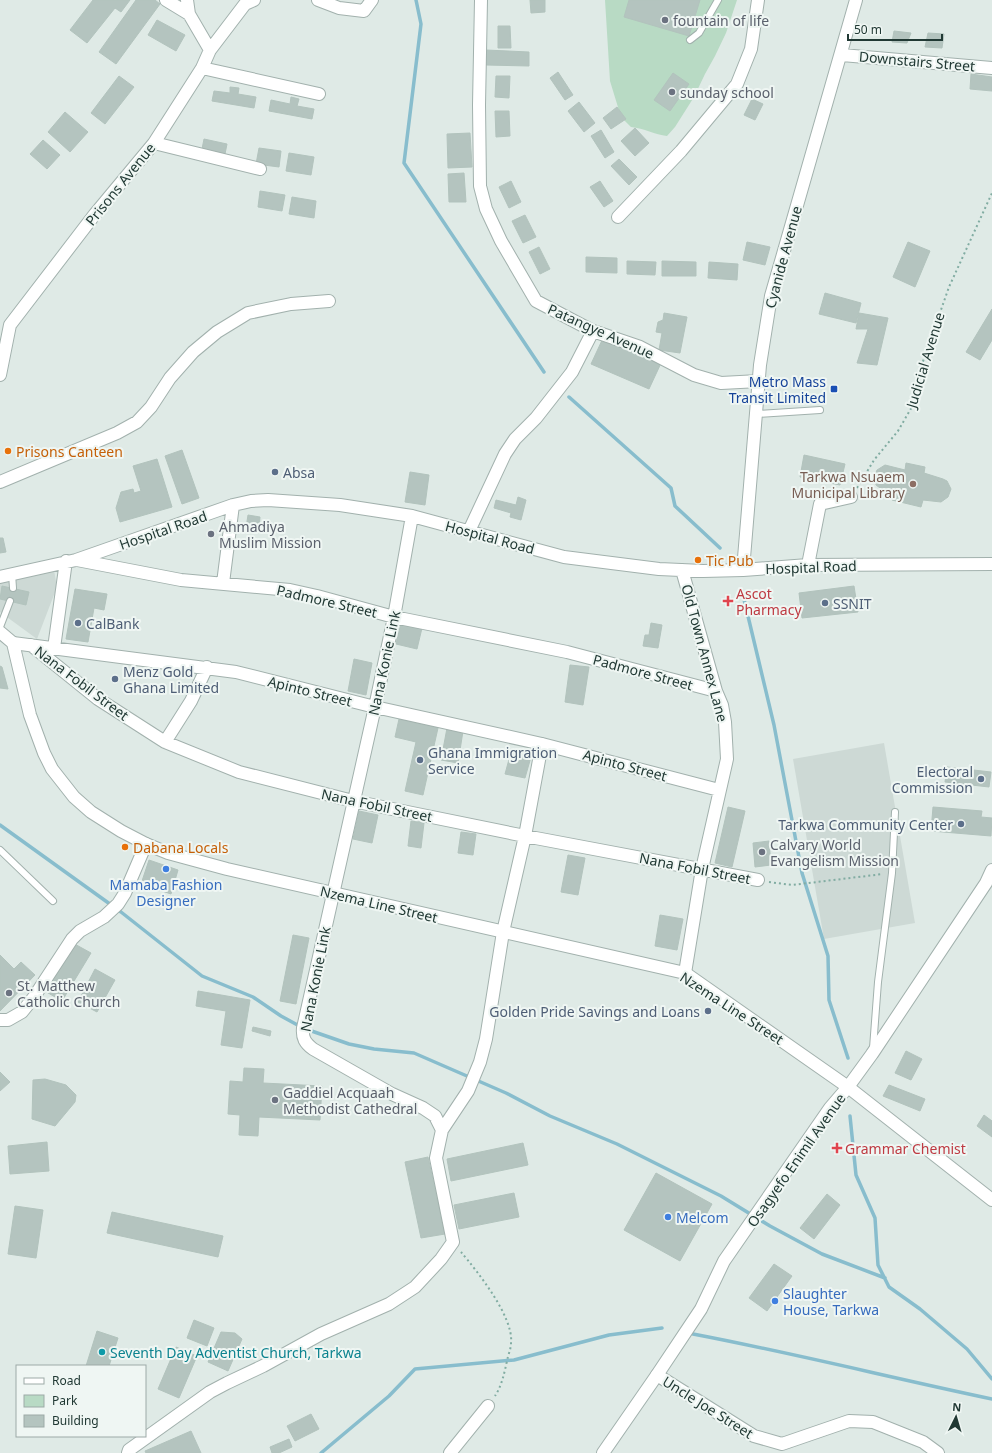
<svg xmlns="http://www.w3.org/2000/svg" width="992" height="1453" font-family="'Noto Sans',sans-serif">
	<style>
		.built { fill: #cdd9d5 }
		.green { fill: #b8dac4 }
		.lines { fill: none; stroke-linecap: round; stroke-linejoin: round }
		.stream { stroke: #88bdcd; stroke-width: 3.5 }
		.building { fill: #b4c4bf; stroke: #b2c3bd }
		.service-casing { stroke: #a2b1ad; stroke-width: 8 }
		.minor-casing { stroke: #a2b1ad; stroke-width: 14 }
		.tertiary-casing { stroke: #a2b1ad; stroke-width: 14 }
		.path { stroke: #81aca2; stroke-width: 2; stroke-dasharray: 2 3; stroke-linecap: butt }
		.service { stroke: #fff; stroke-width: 6 }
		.minor { stroke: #fff; stroke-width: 12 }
		.tertiary { stroke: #fff; stroke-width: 12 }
		.worship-dot { fill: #6b7280; stroke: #eff6f3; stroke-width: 1.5 }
		.transit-dot { fill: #1a4fb4; stroke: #eff6f3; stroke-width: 1.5 }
		.food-dot { fill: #e8710a; stroke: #eff6f3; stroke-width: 1.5 }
		.service-dot { fill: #5c6f8a; stroke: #eff6f3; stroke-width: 1.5 }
		.education-dot { fill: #8d6e63; stroke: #eff6f3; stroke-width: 1.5 }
		.health-dot { fill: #e0444e; stroke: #eff6f3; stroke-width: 1.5 }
		.shop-dot { fill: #3f7fe0; stroke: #eff6f3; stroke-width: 1.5 }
		.culture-dot { fill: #0f9aa8; stroke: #eff6f3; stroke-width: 1.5 }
		.labels { text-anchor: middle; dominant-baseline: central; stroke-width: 4; stroke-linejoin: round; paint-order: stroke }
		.worship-label { font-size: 14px; fill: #5b616d; stroke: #eff6f3; text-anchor: start }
		.street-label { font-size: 14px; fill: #213934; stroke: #eff6f3 }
		.transit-label { font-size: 14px; fill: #164399; stroke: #eff6f3; text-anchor: end }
		.food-label { font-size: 14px; fill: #c56008; stroke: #eff6f3; text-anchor: start }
		.service-label { font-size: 14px; fill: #4e5e75; stroke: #eff6f3; text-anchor: start }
		.education-label { font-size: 14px; fill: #785e54; stroke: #eff6f3; text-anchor: end }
		.health-label { font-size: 14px; fill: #be3a42; stroke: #eff6f3; text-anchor: start }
		.shop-label { font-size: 14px; fill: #366cbe; stroke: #eff6f3; text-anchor: start }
		.culture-label { font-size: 14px; fill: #0d838f; stroke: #eff6f3; text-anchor: start }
	</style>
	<rect width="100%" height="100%" fill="#dfeae6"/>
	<path class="built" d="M54,570L57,587L37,639L0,612V582Z
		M884,743L915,923L824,939L793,759Z"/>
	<path class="green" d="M605,0H737L726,33L715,56L705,74L694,97L675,127L667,136C655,135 644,128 631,127L621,117L610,81Z"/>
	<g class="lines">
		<path class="stream" d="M416,0L421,24L404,163L544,372
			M569,397L671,488L675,506L720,548
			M742,591L774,725L802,873L828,956L829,1000L848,1058
			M0,825L121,912L202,976L253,997L281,1016L303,1028L349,1044L374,1049L414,1053L506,1093L550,1116L617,1144L721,1196L770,1226L822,1254L885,1278
			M850,1116L856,1175L875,1218L878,1265L889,1287L920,1309L967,1349L992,1379
			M693,1334C793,1353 892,1378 992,1399
			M321,1453L389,1396L415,1369L514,1360L609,1335L662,1328"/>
	</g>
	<path class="building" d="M93,0H130L121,12L115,8L87,43L70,30Z
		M136,0H155L160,4L116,64L99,52Z
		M530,0H545V12L531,13Z
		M629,0H700L689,36L624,17Z
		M157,20L185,35L176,51L148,35Z
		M498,26H510L511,48H498Z
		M894,31L911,33L907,43L892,42Z
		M928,33L944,34L942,48L925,47Z
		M486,50L529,52V66L486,65Z
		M558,72L573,95L565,100L550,78Z
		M673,73L689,84L670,111L654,100Z
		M971,74L992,77V91L970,89Z
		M119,76L134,87L105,124L91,113Z
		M496,76H510L509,98L495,97Z
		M230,87L239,88L238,94L256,97L254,108L212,101L214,91L230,93Z
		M291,97L299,99L297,106L314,109L312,119L269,111L271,100L290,104Z
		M752,99L763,104L755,120L744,115Z
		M579,102L595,123L584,132L568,111Z
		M617,107L626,119L611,129L603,118Z
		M495,111H509L510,136L496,137Z
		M65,112L88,132L70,152L48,132Z
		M635,128L649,143L635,156L621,141Z
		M601,130L614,152L605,158L591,136Z
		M470,133L472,167L448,168L447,134Z
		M204,139L227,144L224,159L201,154Z
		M43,140L60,155L47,169L30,154Z
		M259,148L281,151L279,167L256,164Z
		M289,153L314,157L311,175L286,171Z
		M619,159L637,177L629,185L611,166Z
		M464,173L466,202H449L448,174Z
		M511,181L521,202L509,208L499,187Z
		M600,181L613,201L604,207L590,187Z
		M260,191L285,195L282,211L258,207Z
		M292,197L316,201L314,218L289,214Z
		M525,215L536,237L523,243L512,221Z
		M747,242L770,247L765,265L743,260Z
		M908,242L930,251L915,287L893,277Z
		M539,247L550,269L540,274L529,252Z
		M586,257L617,258V273L586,272Z
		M627,261L656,262L655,275L627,274Z
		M662,261L696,262V276H662Z
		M709,262L738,264L737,280L708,278Z
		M825,293L861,303L856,323L819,314Z
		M992,309V340L980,360L966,352Z
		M664,313L687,317L680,353L659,350L662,333L656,332L658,322L663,320Z
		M859,313L888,318L877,365L857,363L868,329H856Z
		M604,336L662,361L649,389L591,364Z
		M182,450L199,498L182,504L165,456Z
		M804,455L845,464L840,485L800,477Z
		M157,459L172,507L120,522L116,508L121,492L133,489L134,493L141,491L133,466Z
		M906,463L925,467L924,473L943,479L947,481L951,489L948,497L941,502L923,500L921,507L892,500L894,494L880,488L876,485L875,475L877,470L885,465L905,470Z
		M410,472L429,475L425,505L405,502Z
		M518,497L526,500L521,520L510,517L511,513L494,508L496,500L516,505Z
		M248,515L260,517L259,530L246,528Z
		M0,538H3L6,552L0,553Z
		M2,586L29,592L26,605L0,599Z
		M854,586L858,612L802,618L799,593Z
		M75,589L107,594L104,610L94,608L88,642L66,639Z
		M401,623L422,628L417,649L396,644Z
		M651,623L662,625L658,648L643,646L645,635H649Z
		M354,659L372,663L366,695L348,691Z
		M570,665L589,667L583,705L565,702Z
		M0,666L2,667L8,689L0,688Z
		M399,719L438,728L423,795L405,791L416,742L395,737Z
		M447,728L463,731L458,763L441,760Z
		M511,752L531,757L525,778L505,774Z
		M947,767L991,772L989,787L945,782Z
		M728,807L745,811L732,867L715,863Z
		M933,807L982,811L981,817L992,818L991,836L931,831Z
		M359,811L378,815L372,843L353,839Z
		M411,821L424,823L421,848L408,846Z
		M461,832L476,834L473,855L458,853Z
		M769,841L771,865L755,867L753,843Z
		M568,855L585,858L578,895L561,892Z
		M149,860L178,870L171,894L141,884Z
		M660,915L683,919L677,950L655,946Z
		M293,935L309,938L296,1004L280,1001Z
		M71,942L91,953L62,1001L43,990Z
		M0,955L14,969L21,962L35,975L0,1011Z
		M95,969L115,980L97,1012L78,1002Z
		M198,991L250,1000L242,1048L221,1045L226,1011L196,1006Z
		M253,1027L271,1031L270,1036L252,1031Z
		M906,1051L922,1059L911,1080L895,1073Z
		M244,1068L264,1069L263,1083L322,1086L320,1120L259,1117L258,1136L239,1135L240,1115L228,1114L230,1081L243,1082Z
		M0,1072L10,1082L0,1091Z
		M45,1079L66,1085L76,1095L75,1102L55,1126L32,1119L33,1080Z
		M889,1085L925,1099L920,1111L883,1096Z
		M984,1115L992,1121V1137L977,1126Z
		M47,1142L49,1171L10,1174L8,1146Z
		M523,1143L528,1165L451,1181L447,1159Z
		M428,1157L445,1234L421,1238L405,1162Z
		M656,1173L712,1204L680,1261L624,1230Z
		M514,1193L519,1217L459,1229L454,1205Z
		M827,1194L840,1205L814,1239L800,1228Z
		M15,1206L43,1210L36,1258L8,1254Z
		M112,1212L223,1236L218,1257L107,1233Z
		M774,1264L792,1276L767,1311L749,1298Z
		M194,1320L214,1328L207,1346L187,1338Z
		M97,1331L118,1338L109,1366H86Z
		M221,1332L235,1333L242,1339L228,1371L208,1362Z
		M176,1347L197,1356L179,1398L158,1389Z
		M311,1414L319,1429L295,1441L287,1426Z
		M191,1431L201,1453H146L145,1451Z
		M289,1439L292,1447L279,1453H272L270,1447Z"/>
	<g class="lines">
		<defs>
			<path id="service" d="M690,40L699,33L718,0
				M757,414L820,410
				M12,574L13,588
				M0,627L10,601
				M0,850L53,901
				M873,1048L878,982L892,873L895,812"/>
			<path id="minor" d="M166,0L189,14
				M187,0L189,14L210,50
				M318,0L339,8L364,11L372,0
				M481,0L479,105L480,186L486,209L501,241L536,301L593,331L640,347L694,375L721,383L759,381
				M842,55L992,68
				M202,68L319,94
				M154,143L260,169
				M618,217L681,151L737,84L751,49L758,0
				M0,375L10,325L95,214L154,143L202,68L210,50L245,4L254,0
				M0,482L117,433L137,422L151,407L170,378L193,352L217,332L248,313L291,304L329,301
				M469,531L505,454L515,439L536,418L572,372L593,331
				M77,560L181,580L290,590L317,596L394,617L567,652L716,691
				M808,565L820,504L851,497
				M682,570L716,691L722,705L725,722L727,759L702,869L685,973
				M743,570L760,365L771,296L856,0
				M0,577L76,560L233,505L251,501L268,500L340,505L412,516L564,557L659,569L703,571L743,570L808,565L992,564
				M223,583L233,505
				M13,643L236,672L375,707L542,744L719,790
				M31,645L98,699L165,742L239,772L353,801L525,836L758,880
				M54,648L66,561
				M165,742L191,701L207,667
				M0,1020H8L22,1012L34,997L72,939L80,931L104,917L118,904L125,893L146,844
				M848,1087L872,1054L986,883L992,870
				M442,1130L468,1091L480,1062L486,1039L503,932L525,836L542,744
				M657,1375L754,1436L782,1444L849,1421L873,1422L923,1442L938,1453
				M128,1453L129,1450L210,1392L227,1383L263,1366L321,1334L389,1304L415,1287L441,1259L453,1242L436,1158L442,1130L435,1116L423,1108L392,1094L313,1049C305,1043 302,1038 303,1028L375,707L394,617L412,516
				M450,1453L488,1406"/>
			<path id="tertiary" d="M0,632L13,643L30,715L44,753L52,769L74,797L91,812L121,831L146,844L168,853L227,869L685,973L848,1087L992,1200
				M603,1453L657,1375L701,1309L724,1261L830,1108L848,1087"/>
		</defs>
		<use href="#service" class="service-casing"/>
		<use href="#minor" class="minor-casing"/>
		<use href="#tertiary" class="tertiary-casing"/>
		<path class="path" d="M857,488L874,460L898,431L913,405L921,367L949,287L992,193
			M769,882L792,885L883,874
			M461,1252C477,1271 514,1317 511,1343C511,1349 508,1355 507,1361C504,1374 502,1385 495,1396"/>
		<use href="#service" class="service"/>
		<use href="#minor" class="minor"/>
		<use href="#tertiary" class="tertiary"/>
	</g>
	<g class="worship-dot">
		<circle cx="665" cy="20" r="4"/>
		<circle cx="672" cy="92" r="4"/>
		<circle cx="211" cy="534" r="4"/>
		<circle cx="762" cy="852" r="4"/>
		<circle cx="9" cy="993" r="4"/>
		<circle cx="275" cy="1100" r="4"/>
	</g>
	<rect class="transit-dot" x="830" y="385" width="8" height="8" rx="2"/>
	<g class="food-dot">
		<circle cx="8" cy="451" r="4"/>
		<circle cx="698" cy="560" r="4"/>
		<circle cx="125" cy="847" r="4"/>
	</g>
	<g class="service-dot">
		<circle cx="275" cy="472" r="4"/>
		<circle cx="825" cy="603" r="4"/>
		<circle cx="78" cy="623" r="4"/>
		<circle cx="115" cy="679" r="4"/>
		<circle cx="420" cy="760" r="4"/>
		<circle cx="981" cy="779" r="4"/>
		<circle cx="961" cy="824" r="4"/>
		<circle cx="708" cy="1011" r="4"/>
	</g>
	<circle class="education-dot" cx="913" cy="484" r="4"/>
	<g class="health-dot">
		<path d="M726 595h4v4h4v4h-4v4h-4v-4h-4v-4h4z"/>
		<path d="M835 1142h4v4h4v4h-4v4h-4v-4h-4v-4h4z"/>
	</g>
	<g class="shop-dot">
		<circle cx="166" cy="869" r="4"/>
		<circle cx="668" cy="1217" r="4"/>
		<circle cx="775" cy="1301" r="4"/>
	</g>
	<circle class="culture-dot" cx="102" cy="1352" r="4"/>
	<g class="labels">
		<g class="worship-label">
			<text x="673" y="20">fountain of life</text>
			<text x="680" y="92">sunday school</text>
			<text x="219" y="526">Ahmadiya<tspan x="219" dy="16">Muslim Mission</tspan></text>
			<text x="770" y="844">Calvary World<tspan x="770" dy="16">Evangelism Mission</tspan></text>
			<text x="17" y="985">St. Matthew<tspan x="17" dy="16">Catholic Church</tspan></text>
			<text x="283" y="1092">Gaddiel Acquaah<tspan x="283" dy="16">Methodist Cathedral</tspan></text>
		</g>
		<g class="street-label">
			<text transform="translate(917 61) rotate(5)">Downstairs Street</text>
			<text transform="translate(120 184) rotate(-51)">Prisons Avenue</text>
			<text transform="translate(783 257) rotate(-75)">Cyanide Avenue</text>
			<text transform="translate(601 331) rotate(24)">Patangye Avenue</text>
			<text transform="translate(925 360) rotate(-73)">Judicial Avenue</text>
			<text transform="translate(163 530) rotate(-19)">Hospital Road</text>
			<text transform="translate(490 537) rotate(15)">Hospital Road</text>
			<text transform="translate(811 567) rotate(-2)">Hospital Road</text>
			<text transform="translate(327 601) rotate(13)">Padmore Street</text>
			<text transform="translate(705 653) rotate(75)">Old Town Annex Lane</text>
			<text transform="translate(384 663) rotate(-78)">Nana Konie Link</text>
			<text transform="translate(643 672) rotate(15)">Padmore Street</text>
			<text transform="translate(82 683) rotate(37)">Nana Fobil Street</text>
			<text transform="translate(310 691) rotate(14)">Apinto Street</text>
			<text transform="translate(625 765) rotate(15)">Apinto Street</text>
			<text transform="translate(377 805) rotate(12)">Nana Fobil Street</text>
			<text transform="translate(695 868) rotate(11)">Nana Fobil Street</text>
			<text transform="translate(379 904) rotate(13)">Nzema Line Street</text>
			<text transform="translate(315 979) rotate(-79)">Nana Konie Link</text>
			<text transform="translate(732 1008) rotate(33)">Nzema Line Street</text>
			<text transform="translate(796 1160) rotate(-55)">Osagyefo Enimil Avenue</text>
			<text transform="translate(708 1407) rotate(32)">Uncle Joe Street</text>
		</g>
		<g class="transit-label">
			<text x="826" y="381">Metro Mass<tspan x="826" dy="16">Transit Limited</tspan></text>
		</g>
		<g class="food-label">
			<text x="16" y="451">Prisons Canteen</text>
			<text x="706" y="560">Tic Pub</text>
			<text x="133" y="847">Dabana Locals</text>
		</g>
		<g class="service-label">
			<text x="283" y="472">Absa</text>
			<text x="833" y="603">SSNIT</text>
			<text x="86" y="623">CalBank</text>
			<text x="123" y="671">Menz Gold<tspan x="123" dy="16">Ghana Limited</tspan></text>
			<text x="428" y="752">Ghana Immigration<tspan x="428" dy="16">Service</tspan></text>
			<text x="973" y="771" text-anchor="end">Electoral<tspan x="973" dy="16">Commission</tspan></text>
			<text x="953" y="824" text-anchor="end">Tarkwa Community Center</text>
			<text x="700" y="1011" text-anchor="end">Golden Pride Savings and Loans</text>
		</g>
		<g class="education-label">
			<text x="905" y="476">Tarkwa Nsuaem<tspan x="905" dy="16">Municipal Library</tspan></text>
		</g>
		<g class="health-label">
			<text x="736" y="593">Ascot<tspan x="736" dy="16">Pharmacy</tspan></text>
			<text x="845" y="1148">Grammar Chemist</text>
		</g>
		<g class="shop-label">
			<text x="166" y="884" text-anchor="middle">Mamaba Fashion<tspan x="166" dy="16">Designer</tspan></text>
			<text x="676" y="1217">Melcom</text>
			<text x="783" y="1293">Slaughter<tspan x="783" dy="16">House, Tarkwa</tspan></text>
		</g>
		<g class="culture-label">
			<text x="110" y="1352">Seventh Day Adventist Church, Tarkwa</text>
		</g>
	</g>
	<rect x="16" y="1365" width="130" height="72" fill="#eff6f3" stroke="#9daaa7"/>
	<rect x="24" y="1378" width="20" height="6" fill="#ffffff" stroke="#9daaa7"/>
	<text x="52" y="1385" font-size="12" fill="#213934">Road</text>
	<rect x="24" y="1395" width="20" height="12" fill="#b8dac4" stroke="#9daaa7"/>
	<text x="52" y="1405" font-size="12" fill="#213934">Park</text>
	<rect x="24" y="1415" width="20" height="12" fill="#b4c4bf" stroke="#9daaa7"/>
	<text x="52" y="1425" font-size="12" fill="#213934">Building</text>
	<g transform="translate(956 1417) rotate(5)" stroke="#eff6f3" stroke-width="3" paint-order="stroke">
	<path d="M0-3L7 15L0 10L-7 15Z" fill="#213934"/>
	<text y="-6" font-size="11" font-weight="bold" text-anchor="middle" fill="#213934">N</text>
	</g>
	<path d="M848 34v6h94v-6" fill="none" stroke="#213934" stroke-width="2"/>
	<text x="854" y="34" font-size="12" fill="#213934" stroke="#eff6f3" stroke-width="3" paint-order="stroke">50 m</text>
</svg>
